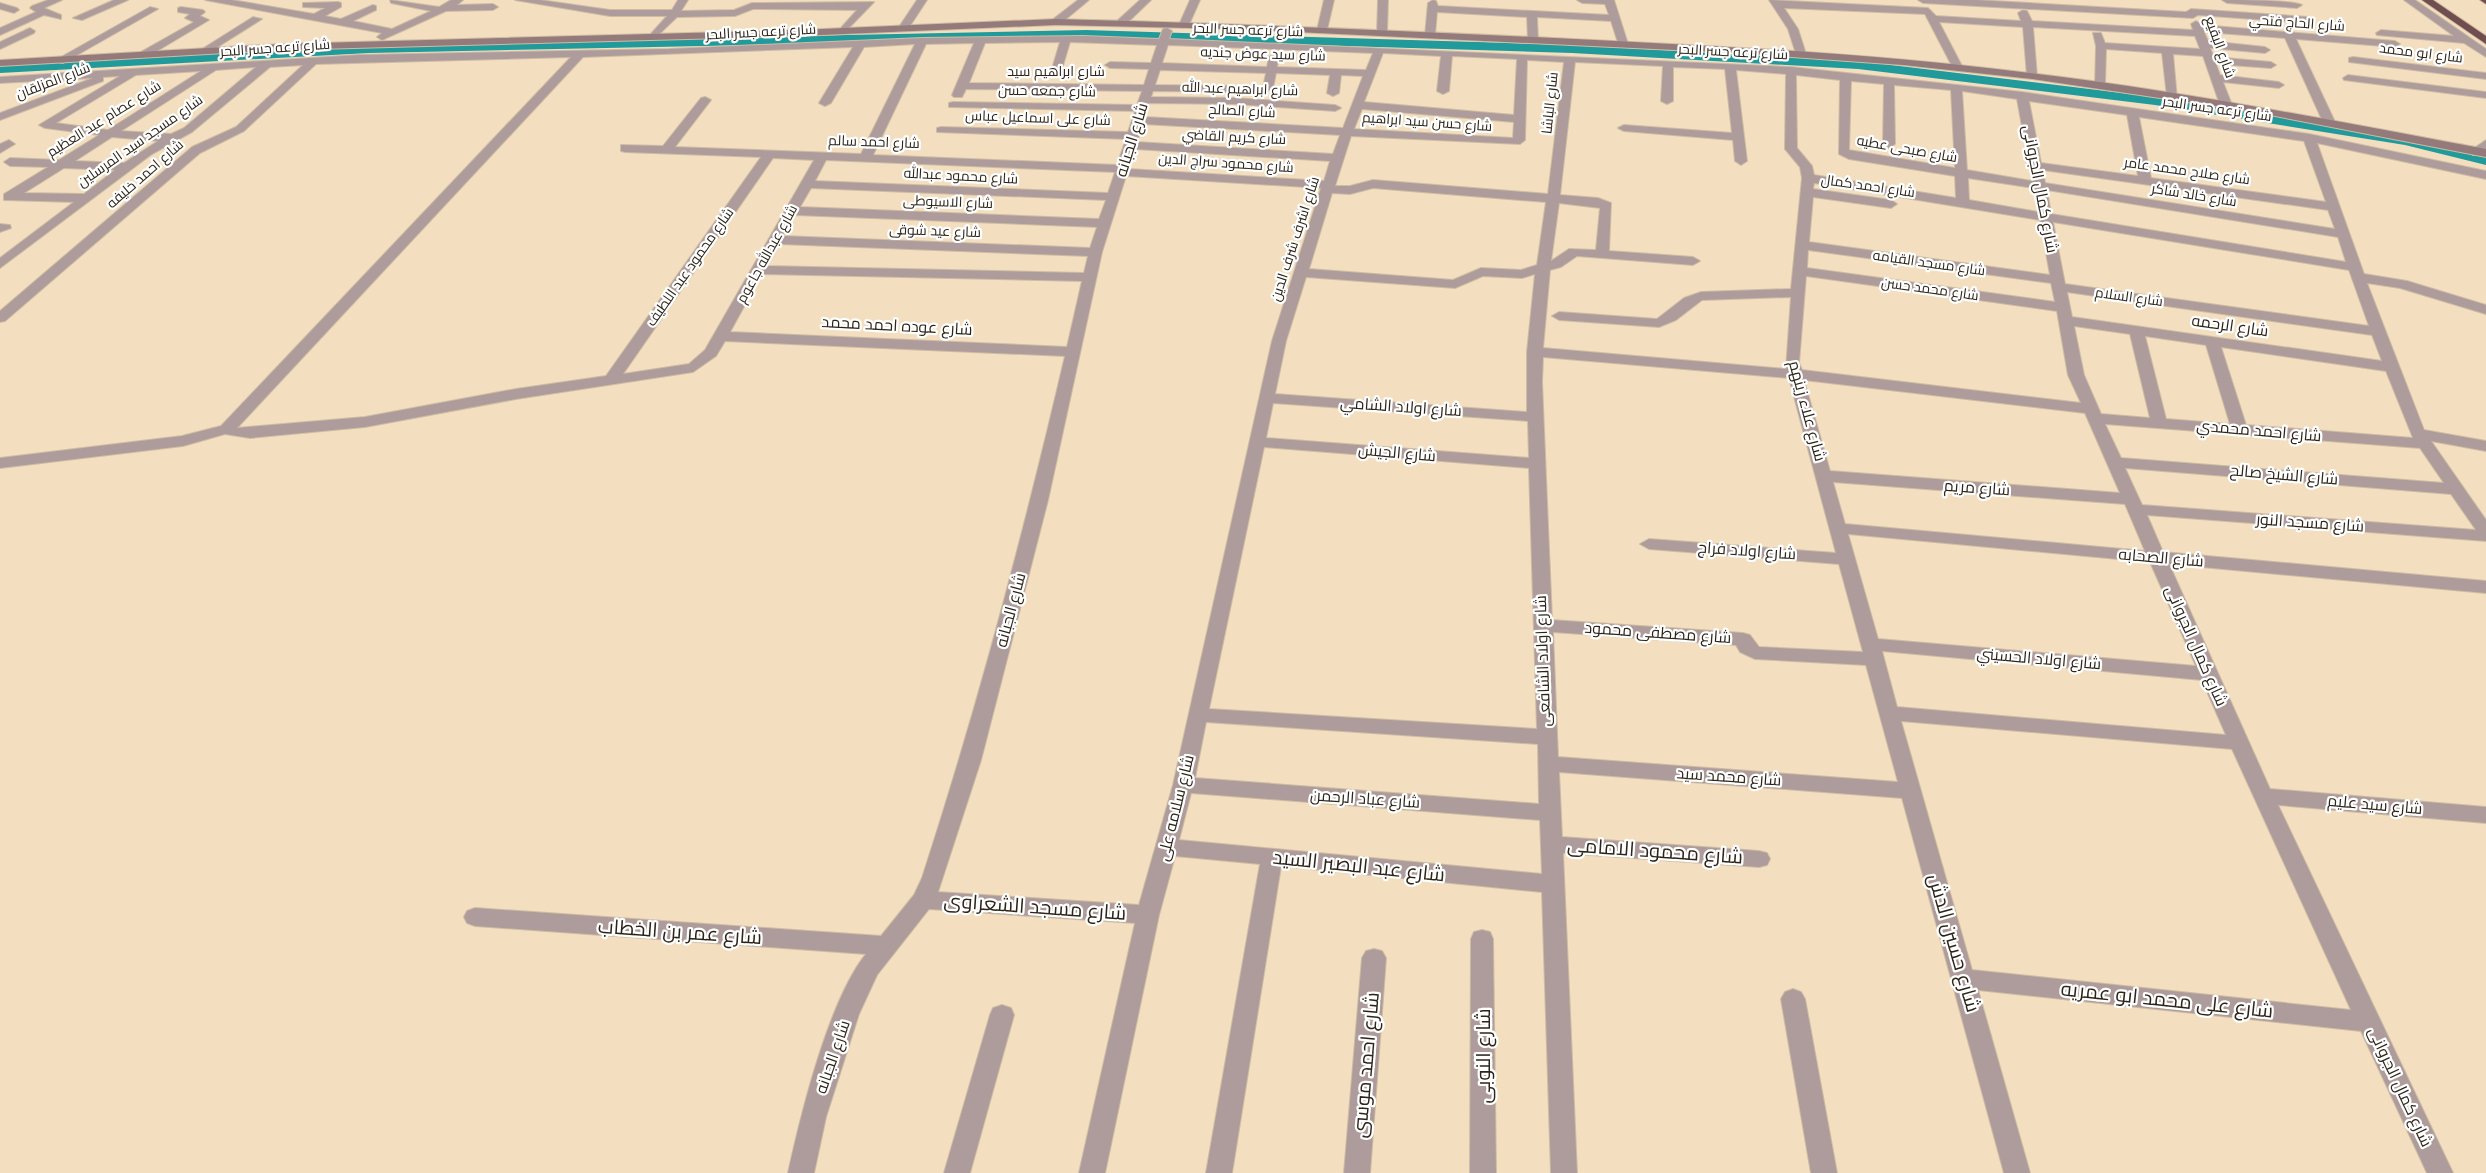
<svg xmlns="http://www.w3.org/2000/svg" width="2486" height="1173" font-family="'Nunito Sans',Cairo,sans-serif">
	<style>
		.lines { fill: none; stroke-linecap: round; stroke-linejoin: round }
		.canal { fill: #209a9b; fill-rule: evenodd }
		.street-casing { stroke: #cfbda2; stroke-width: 2 }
		.secondary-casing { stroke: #cfbda2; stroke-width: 2 }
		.highway-casing { stroke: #cfbda2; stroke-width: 2 }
		.street { fill: #ae9c9c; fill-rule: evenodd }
		.secondary { fill: #947a7a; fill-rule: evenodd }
		.highway { fill: #704d4e; fill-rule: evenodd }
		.labels { text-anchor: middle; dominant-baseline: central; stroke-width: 4.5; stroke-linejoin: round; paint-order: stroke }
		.far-street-label { font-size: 14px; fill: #2c2418; stroke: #fff }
		.street-label { font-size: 16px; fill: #2c2418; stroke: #fff }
		.near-street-label { font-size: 20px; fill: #2c2418; stroke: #fff }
	</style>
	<rect width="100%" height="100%" fill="#f3dfc0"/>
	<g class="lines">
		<path class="canal" d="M1086,30L1572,45L1858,61L2155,97L2405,135L2486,155V165L2405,145L2155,105L1858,69L1572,53L1086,38L369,53L0,73V65L369,45Z"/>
		<defs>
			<path id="street" d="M48,0H62L44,8L61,15V19L44,15L0,35V28L36,12L30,8L32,6Z
				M114,0H128L82,20L73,18Z
				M205,0H232L314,14L325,8L303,7V3L338,2L341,3V7L325,16L341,19L373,5L376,6V10L353,21L392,29L431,11L391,3L390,0L439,7L451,0H463L457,5L493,4L498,7L493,10L446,11L382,40L377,37L382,33Z
				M515,0H540L610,10H672L678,0H688L681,11L734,10L752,3L874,2L844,33L839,30L857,10L753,9L735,16L677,17L653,40L648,37L667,16H610Z
				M917,0H927L908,29H900L899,27Z
				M1078,0H1089L1060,24H1052V20Z
				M1140,0H1151L1125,25H1117V21Z
				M1190,0H1200L1188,27H1180L1179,25Z
				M1324,0H1334L1327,30L1322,33L1317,30Z
				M1378,0H1388L1387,33L1382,36L1377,33Z
				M1433,0L1436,1L1438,6L1609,15L1605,4L1582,3L1577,0H1614L1628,44L1619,46L1611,21L1537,17L1538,40L1533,43L1528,40L1527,17L1437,12L1435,35L1430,38L1425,35L1428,3Z
				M1769,0L1928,8L1936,16L2021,21L2018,13L2023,10L2027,11L2032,21L2193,30L2191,24L2196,21L2202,25L2395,41L2400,44L2395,47L2296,39L2335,122L2329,125L2323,122L2285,38L2204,32L2208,41L2265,47L2270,50L2265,53L2210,48L2214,57L2271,62L2276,65L2271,68L2216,64L2220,75L2279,82L2284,85L2279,88L2223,82L2232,105L2226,108L2220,105L2203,56L2173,54L2177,99L2167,97L2162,53L2106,49L2105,86L2100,89L2095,86L2096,46L2093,33H2101L2105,43L2200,49L2195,36L2033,27L2037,76L2032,79L2027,76L2023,27L1939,22L1963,68L1958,71L1953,68L1925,14L1784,8L1798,29L1806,54L1801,57L1796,54L1788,29Z
				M1918,0H1976L2186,12L2191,9L2309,17L2314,20L2309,23L2198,15L2193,18L1923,3Z
				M2222,0C2240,0 2289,0 2302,5L2297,8L2227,3Z
				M2404,0H2415L2486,49V57L2464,43L2377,35L2376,33L2381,30L2454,36Z
				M0,3L17,8L19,10L14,13L0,9Z
				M150,7L158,9L63,63L54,61Z
				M181,7L203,10L205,12L200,16L209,20L147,57H139V53L194,22L185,18L190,14L178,12V8Z
				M253,17L262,19L208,53L199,51Z
				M30,28L35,31L34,33L0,49V42Z
				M1167,28L1172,31L1169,39L1791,67L2022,92L2309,134L2486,171V179L2317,143L2364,274L2407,281L2486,305V314L2400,288L2367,283L2424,430L2486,441V451L2431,441L2486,520V541L2147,515L2163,552L2486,581V593L2169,564L2270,789L2486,807V823L2278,805L2453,1173H2427L2361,1031L1978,990L2030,1173H2004L1902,798L1559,772L1562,837L1759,851L1767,853L1770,859L1767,865L1759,867L1563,853L1577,1173H1551L1542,892L1281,866L1232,1173H1206L1260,864L1175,856L1159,915L1105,1173H1079L1135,923L929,909L877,975L859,1014L826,1117L814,1173H788C801,1114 829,1000 866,954L475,926L467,923L464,917L467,911L475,908L881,936L914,895L922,878C978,706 1024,532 1065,356L725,341L716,356L693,372L516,399L365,427L250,438L225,434L183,446L0,468V458L182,436L221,426L571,57L316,64L244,131L200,153L5,321L0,322V311L192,147L236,127L303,65L270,67L192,132L152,154L0,268V258L74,202L4,200V194L48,167L10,166L4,162L10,158L59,160L99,135L45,128L39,125L120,76L103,77V81L0,120V113L93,78L0,83V77L358,55L669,49L922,38L1084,36L1159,39L1163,29ZM1060,42L1051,72L1056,75L1061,72L1070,42L1157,45L1151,63L1110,62L1105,65L1110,68L1149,69L1144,85L969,83L985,43ZM974,43L952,95L954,97H962L966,89L1142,91L1137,105L953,102L949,103V107L1135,111L1128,132L941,127L937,128V132L1126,139L1117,165L873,155L926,44ZM915,44L861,154L675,147L711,100L705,97L701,98L663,146L621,145V151L625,152L761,157L606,376L516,389L365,417L237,428L583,57L853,47L819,103L825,106L831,103L864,47ZM1168,45L1373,53L1366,70L1277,67L1279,57L1274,54L1269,57L1267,67L1162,63ZM1383,53L1441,56L1437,91L1443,94L1449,91L1452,56L1517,59L1514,115L1364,102ZM1527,60L1564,62L1548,194L1373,180L1350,186H1335L1351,136L1520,144L1525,140ZM1575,62L1663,66L1661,101L1667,104L1673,101V67L1725,69L1732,133L1624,125L1618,128L1624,131L1733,140L1735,161L1741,165L1747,161L1736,70L1786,74L1785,149L1800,167L1802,178L1791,289L1701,292L1684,298L1657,319L1559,312L1552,316L1559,320L1659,327L1676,320L1702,300L1791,297L1786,369L1543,348L1550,270L1561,267L1577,256L1693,265L1700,261L1693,257L1609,251L1611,203L1598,198L1560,195ZM256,67L184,128L171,134L121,131L216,70ZM1160,70L1266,73L1263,88L1268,91L1273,88L1276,73L1330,75L1327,93L1333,96L1339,93L1341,75L1363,76L1343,128L1145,117L1149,103L1235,104L1335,111L1341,108L1335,105L1235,98L1151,97L1153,91L1236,92L1241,89L1236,86L1155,85ZM201,71L108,130L56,123L136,75ZM1796,75L1840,80L1839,154L1849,159L1955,176L1956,198L1814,175L1812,166L1797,148ZM1851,81L1884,84L1883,144L1889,148L1895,144L1894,85L1951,90L1955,168L1849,150ZM1962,91L2017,99L2032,181L1967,170ZM2029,101L2127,115L2138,176L2041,163ZM1362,109L1514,122L1513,138L1354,129ZM2139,117L2304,141L2326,202L2151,178ZM1143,124L1340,135L1333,154L1137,142ZM112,137L158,141L124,163L75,161ZM1135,149L1330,161L1324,181L1129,169ZM773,158L814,160L705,350L689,364L623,374ZM826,160L1115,172L1108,193L815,181ZM64,168L115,170L84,194L24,193ZM2043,170L2328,210L2335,229L2045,183ZM1126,176L1321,188L1272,341L1173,785L1139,905L938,892L981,760L1048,500L1102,252ZM1968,178L2034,188L2038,212L1969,200ZM1814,183L2040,220L2050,275L1809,242L1813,197L1891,208L1897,204L1891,200L1813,189ZM811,188L1106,200L1099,219L800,207ZM1373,188L1546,202L1537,265L1521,270L1481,268L1453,280L1309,269L1332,193L1350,194ZM2047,190L2338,237L2346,262L2051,214ZM1559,203L1600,208L1596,250L1569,249L1551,261ZM795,215L1097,227L1090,248L783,236ZM2053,222L2349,270L2369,326L2065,284ZM779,244L1088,256L1084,273L767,266ZM1808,250L2051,283L2055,302L1807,268ZM762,274L1082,281L1067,347L730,332ZM1535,274L1527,352V412L1275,394L1286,341L1306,277L1455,288L1483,276L1522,278ZM1806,276L2057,311L2068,375L2081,403L1802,370L1799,363ZM2067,292L2372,335L2382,361L2072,317ZM2074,326L2130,334L2150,418L2101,414L2084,375ZM2145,336L2206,345L2230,424L2166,419ZM2221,347L2386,371L2413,438L2246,425ZM1543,357L1789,378L1836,553L1649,539L1640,544L1649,549L1839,564L1863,652L1759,647L1750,635L1743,633L1552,620L1542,382ZM1804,380L2085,413L2120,493L1830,471ZM1273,403L1528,421L1529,458L1266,438ZM2105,424L2420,448L2444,483L2121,458ZM1264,447L1529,468L1537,729L1209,709ZM2125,468L2451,494L2476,530L2142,505ZM1833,482L2125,504L2145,551L1845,524ZM1848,534L2150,562L2196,666L1878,639ZM1553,632L1736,645L1740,652L1755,659L1866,665L1898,782L1558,757ZM1882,651L2202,680L2226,735L1897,707ZM1901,721L2232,749L2351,1010L1972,970ZM1206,722L1538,744L1539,804L1195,778ZM1191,793L1540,820L1542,874L1179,840Z
				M2353,57L2486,73V79L2349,62V58Z
				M2348,75L2486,92V98L2344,80L2343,78Z
				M9,140L15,144L0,153V144Z
				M2486,140V150L2481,155H2473V149Z
				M0,224L10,225L11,228L0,232Z
				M1482,930L1490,932L1493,939L1496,1173H1470L1471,939L1474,932Z
				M1374,949L1382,951L1386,958L1370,1173H1344L1362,958L1366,951Z
				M1793,989L1801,992L1805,999L1837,1173H1811L1781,999L1785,992Z
				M1002,1005L1011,1008L1014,1015L970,1173H944L990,1015L993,1008Z"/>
			<path id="secondary" d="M1056,19C1222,23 1388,30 1554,38C1713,46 1872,53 2030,73C2183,91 2335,121 2486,149V157L2254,112L2032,79L1903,65L1738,53L1234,29L1056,25L798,36L280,50L0,66V60L280,44L798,30Z"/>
			<path id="highway" d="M2422,0H2433L2486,36V44Z
				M2480,0H2486V4Z"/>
		</defs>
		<use href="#street" class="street-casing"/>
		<use href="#secondary" class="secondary-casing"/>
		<use href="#highway" class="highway-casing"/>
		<use href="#street" class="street"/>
		<use href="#secondary" class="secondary"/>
		<use href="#highway" class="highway"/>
	</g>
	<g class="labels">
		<g class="far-street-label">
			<text transform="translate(2297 23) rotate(4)">شارع الحاج فتحي</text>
			<text transform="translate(1248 30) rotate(2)">شارع ترعه جسر البحر</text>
			<text transform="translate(761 32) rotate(-3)">شارع ترعه جسر البحر</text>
			<text transform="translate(2220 47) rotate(70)">شارع البقيع</text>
			<text transform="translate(275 48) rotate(-4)">شارع ترعه جسر البحر</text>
			<text transform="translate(1733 52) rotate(3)">شارع ترعه جسر البحر</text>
			<text transform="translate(2421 53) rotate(7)">شارع ابو محمد</text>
			<text transform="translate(1263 54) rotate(2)">شارع سيد عوض جنديه</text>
			<text x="1056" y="71">شارع ابراهيم سيد</text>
			<text transform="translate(53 81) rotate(-21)">شارع المزلقان</text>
			<text transform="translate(1240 89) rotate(2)">شارع ابراهيم عبد الله</text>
			<text transform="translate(1047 91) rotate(1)">شارع جمعه حسن</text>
			<text transform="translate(1550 103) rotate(-84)">شارع الباشا</text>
			<text transform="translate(2217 109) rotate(8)">شارع ترعه جسر البحر</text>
			<text transform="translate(1242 111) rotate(3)">شارع الصالح</text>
			<text transform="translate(1038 118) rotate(2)">شارع على اسماعيل عباس</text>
			<text transform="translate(104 119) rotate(-32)">شارع عصام عبد العظيم</text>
			<text transform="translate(1427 122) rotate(4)">شارع حسن سيد ابراهيم</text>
			<text transform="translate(1234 137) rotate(3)">شارع كريم القاضي</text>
			<text transform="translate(140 141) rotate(-35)">شارع مسجد سيد المرسلين</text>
			<text transform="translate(874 142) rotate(2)">شارع احمد سالم</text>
			<text transform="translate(1907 149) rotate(10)">شارع صبحى عطيه</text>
			<text transform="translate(1226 163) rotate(4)">شارع محمود سراج الدين</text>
			<text transform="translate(2187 171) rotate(8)">شارع صلاح محمد عامر</text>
			<text transform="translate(145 174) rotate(-41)">شارع احمد خليفه</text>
			<text transform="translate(961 176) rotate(3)">شارع محمود عبدالله</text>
			<text transform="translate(1868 186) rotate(8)">شارع احمد كمال</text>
			<text transform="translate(2194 195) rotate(9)">شارع خالد شاكر</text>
			<text transform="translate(948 202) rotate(2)">شارع الاسيوطى</text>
			<text transform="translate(935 231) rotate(2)">شارع عيد شوقى</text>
			<text transform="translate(1295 239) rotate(-72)">شارع اشرف شرف الدين</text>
			<text transform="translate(767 254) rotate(-61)">شارع عبدالله جاعوم</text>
			<text transform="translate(1929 263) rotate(8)">شارع مسجد القيامه</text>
			<text transform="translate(690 267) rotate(-55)">شارع محمود عبد اللطيف</text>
			<text transform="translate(1930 289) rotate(8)">شارع محمد حسن</text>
			<text transform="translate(2129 297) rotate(8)">شارع السلام</text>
		</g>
		<g class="street-label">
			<text transform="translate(1132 140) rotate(-73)">شارع الجبانه</text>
			<text transform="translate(2040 189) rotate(79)">شارع كمال الجروانى</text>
			<text transform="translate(897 326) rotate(3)">شارع عوده احمد محمد</text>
			<text transform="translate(2230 326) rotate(8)">شارع الرحمه</text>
			<text transform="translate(1401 407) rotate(4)">شارع اولاد الشامي</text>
			<text transform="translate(1807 411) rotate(75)">شارع علاء زينهم</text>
			<text transform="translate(2259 431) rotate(5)">شارع احمد محمدي</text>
			<text transform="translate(1397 453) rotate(5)">شارع الجيش</text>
			<text transform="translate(2284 475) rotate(5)">شارع الشيخ صالح</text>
			<text transform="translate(1977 488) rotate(4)">شارع مريم</text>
			<text transform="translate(2310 523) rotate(4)">شارع مسجد النور</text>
			<text transform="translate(1747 551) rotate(4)">شارع اولاد فراج</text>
			<text transform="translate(2161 558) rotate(5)">شارع الصحابه</text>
			<text transform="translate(1011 610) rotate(-75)">شارع الجبانه</text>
			<text transform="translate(1658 633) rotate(4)">شارع مصطفى محمود</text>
			<text transform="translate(2196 646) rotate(66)">شارع كمال الجروانى</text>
			<text transform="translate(2039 659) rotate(5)">شارع اولاد الحسيني</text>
			<text transform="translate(1543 661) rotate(-92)">شارع اولاد الشافعى</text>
			<text transform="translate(1729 777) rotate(4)">شارع محمد سيد</text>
			<text transform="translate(1365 799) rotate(4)">شارع عباد الرحمن</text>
			<text transform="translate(2375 805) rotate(5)">شارع سيد عليم</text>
			<text transform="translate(1176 808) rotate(-76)">شارع سلامه على</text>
			<text transform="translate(833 1057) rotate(-71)">شارع الجبانه</text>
			<text transform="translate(2400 1087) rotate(65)">شارع كمال الجروانى</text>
		</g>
		<g class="near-street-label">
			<text transform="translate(1655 851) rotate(4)">شارع محمود الامامى</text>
			<text transform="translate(1359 866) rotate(6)">شارع عبد البصير السيد</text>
			<text transform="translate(1035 907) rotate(4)">شارع مسجد الشعراوى</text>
			<text transform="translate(680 932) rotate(4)">شارع عمر بن الخطاب</text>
			<text transform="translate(1954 943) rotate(74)">شارع حسين الدش</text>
			<text transform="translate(2167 1000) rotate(6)">شارع على محمد ابو عمريه</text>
			<text transform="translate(1483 1056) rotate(-90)">شارع النوبى</text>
			<text transform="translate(1366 1065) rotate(-85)">شارع احمد موسى</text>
		</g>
	</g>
</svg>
